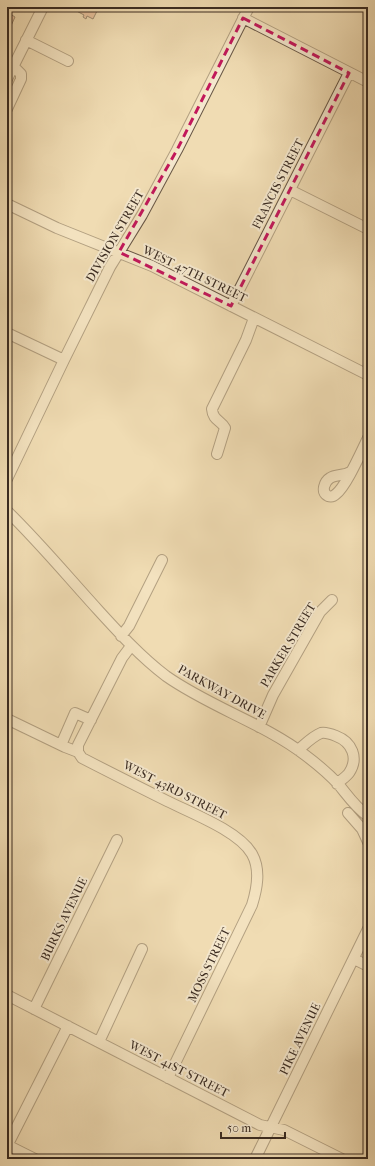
<svg xmlns="http://www.w3.org/2000/svg" width="375" height="1166" font-family="'IM FELL French Canon',serif">
	<style>
		.building { fill: #dda485; stroke: #3a2b21 }
		.lines { fill: none; stroke-linecap: round; stroke-linejoin: round }
		.minor-casing { stroke: #685746; stroke-width: 12 }
		.minor { stroke: #f5e8ce; stroke-width: 10 }
		.marked { fill: none; stroke: #c2185b; stroke-width: 3; stroke-dasharray: 8 5; stroke-linejoin: round }
		.labels { text-anchor: middle; dominant-baseline: central; stroke-width: 4; stroke-linejoin: round; paint-order: stroke }
		.street-label { font-size: 12px; fill: #3a2b21; stroke: #f5e8ce }
	</style>
	<rect width="100%" height="100%" fill="#f0dcb3"/>
	<filter id="stains"><feTurbulence type="fractalNoise" baseFrequency=".005" numOctaves="4"/><feColorMatrix values="0 0 0 0 .2 0 0 0 0 .09 0 0 0 0 .02 0 0 0 .5 -.17"/></filter>
	<radialGradient id="worn" r=".72"><stop offset=".6" stop-color="#630" stop-opacity="0"/><stop offset="1" stop-color="#630" stop-opacity=".3"/></radialGradient>
	<path class="building" d="M69,7H94L98,9L93,19L87,16L86,19L83,17L84,15Z
		M7,12L15,17L10,28L7,27Z"/>
	<g class="lines">
		<defs>
			<path id="minor" d="M243,18L368,82
				M26,40L68,61
				M7,79L43,7
				M7,109L21,79V74L13,66
				M290,190L368,229
				M7,204L57,228L152,266L368,375
				M231,306L349,73
				M7,333L64,360
				M217,454L225,428C221,420 213,421 212,409L246,340L254,318
				M350,472C344,476 336,474 330,478C325,481 320,492 328,496C331,497 334,496 336,494C346,487 362,450 368,438
				M7,479L64,360L110,267L142,215L177,150L249,7
				M7,511C39,542 68,577 99,611C120,634 141,657 166,676C210,707 263,723 305,755C317,764 329,774 339,785C348,796 356,808 368,816
				M121,636L129,626L162,560
				M7,719L65,747L78,752
				M259,727L273,695L320,612L332,600
				M61,745L75,713L91,720
				M298,750C304,745 313,736 321,733C326,732 331,734 336,736C352,742 359,758 349,773C346,777 341,780 337,784
				M78,752L82,758C111,773 139,787 167,801C191,813 239,831 252,854C261,870 257,889 252,905L168,1078
				M78,752V745L122,658L131,646
				M348,813L362,829L368,842
				M354,959L368,966
				M7,995L260,1125L284,1130L342,1159
				M34,1009L117,840
				M99,1042L142,949
				M7,1145L35,1159
				M7,1146L68,1026
				M255,1159L368,929"/>
		</defs>
		<use href="#minor" class="minor-casing"/>
		<use href="#minor" class="minor"/>
	</g>
	<path d="M0 0H375V1166H0ZM243,18L349,73L231,306L119,252L177,150Z" fill="#f0dcb3" fill-opacity=".55" fill-rule="evenodd"/>
	<path class="marked" d="M243,18L349,73L231,306L119,252L177,150Z"/>
	<g class="labels">
		<g class="street-label">
			<text transform="translate(278 184) rotate(-63)">FRANCIS STREET</text>
			<text transform="translate(115 236) rotate(-60)">DIVISION STREET</text>
			<text transform="translate(195 274) rotate(26)">WEST 47TH STREET</text>
			<text transform="translate(288 645) rotate(-59)">PARKER STREET</text>
			<text transform="translate(222 692) rotate(29)">PARKWAY DRIVE</text>
			<text transform="translate(175 790) rotate(27)">WEST 43RD STREET</text>
			<text transform="translate(64 919) rotate(-64)">BURKS AVENUE</text>
			<text transform="translate(209 965) rotate(-64)">MOSS STREET</text>
			<text transform="translate(300 1039) rotate(-64)">PIKE AVENUE</text>
			<text transform="translate(179 1069) rotate(27)">WEST 41ST STREET</text>
		</g>
	</g>
	<rect width="375" height="1166" fill="none" stroke="#f0dcb3" stroke-width="24"/>
	<rect x="8" y="8" width="359" height="1150" fill="none" stroke="#3a2b21" stroke-width="2"/>
	<rect x="12" y="12" width="351" height="1142" fill="none" stroke="#3a2b21"/>
	<path d="M221 1132v6h64v-6" fill="none" stroke="#3a2b21" stroke-width="2"/>
	<text x="227" y="1132" font-size="12" fill="#3a2b21" stroke="#f5e8ce" stroke-width="3" paint-order="stroke">50 m</text>
	<rect width="100%" height="100%" filter="url(#stains)"/>
	<rect width="100%" height="100%" fill="url(#worn)"/>
</svg>
